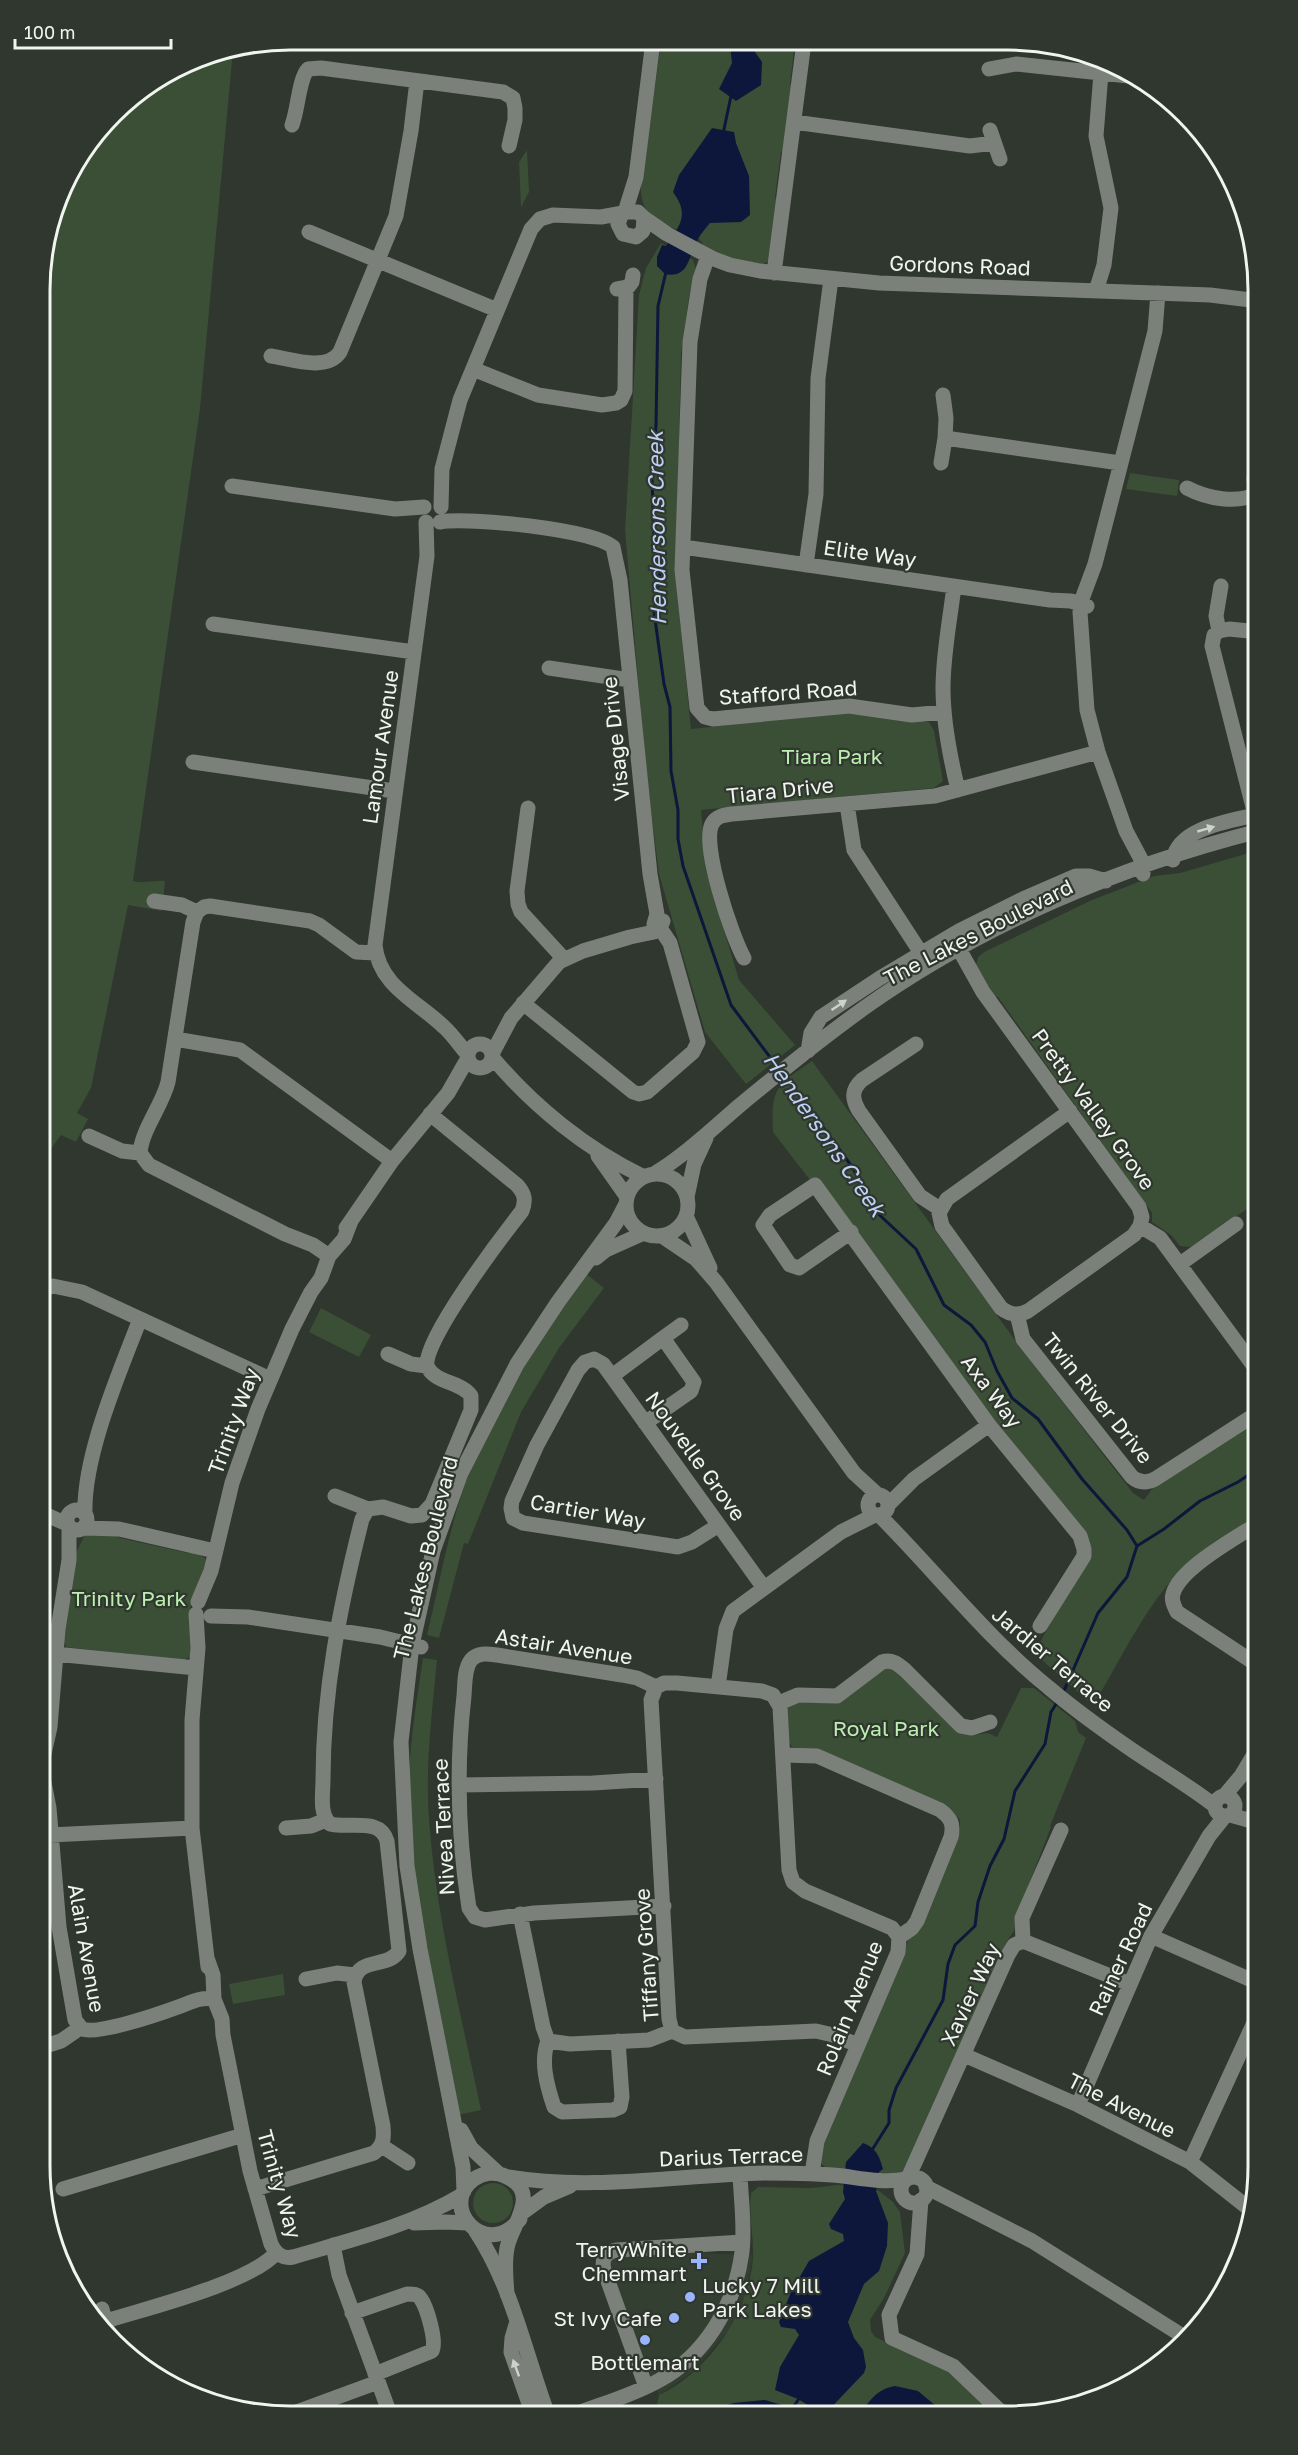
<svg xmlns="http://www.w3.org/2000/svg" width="1298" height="2455" font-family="'Golos Text',sans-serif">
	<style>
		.built { fill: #333f30 }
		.green { fill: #3a4f35 }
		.water { fill: #0d173b }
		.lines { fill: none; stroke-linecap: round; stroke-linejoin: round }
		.stream { stroke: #0d173b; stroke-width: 3 }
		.minor { stroke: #7c807b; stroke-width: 15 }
		.oneway { fill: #cdd2cc }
		.poi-dot { fill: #9ab5fd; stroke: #2f372e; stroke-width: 2 }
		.labels { text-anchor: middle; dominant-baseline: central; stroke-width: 4.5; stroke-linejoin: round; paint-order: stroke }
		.street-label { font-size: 21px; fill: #f0f5ef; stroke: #2f372e }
		.park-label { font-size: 21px; fill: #bcefb0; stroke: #2f372e }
		.poi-label { font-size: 21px; fill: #f0f5ef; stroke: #2f372e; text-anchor: end }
		.water-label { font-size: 22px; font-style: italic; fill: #bfd0f8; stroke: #2f372e }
		.rim { fill: none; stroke: #f0f5ef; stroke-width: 3 }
	</style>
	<rect width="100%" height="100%" fill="#2f372e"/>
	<path class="built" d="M667,2252L753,2255L746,2294L728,2331L692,2372L659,2395L624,2315L608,2268L611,2256Z"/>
	<path class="green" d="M661,41L795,42L790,84L793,88L785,150L781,152L775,197L778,203L770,260L764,264L730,259L704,248C702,234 680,228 667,228C661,224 653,219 649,213C633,196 644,151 647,129L650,125Z
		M233,50L200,409L133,881C144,884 153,880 165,881L162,911L128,905L91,1088L77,1113L88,1119L76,1142L61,1135L40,1164L41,257L65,178L124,101L194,58Z
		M527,150L529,192L521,207L519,162Z
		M661,243L693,260L696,269L689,297L681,354L676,581L691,729L843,713L929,722L934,731L943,781L934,788L701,810L706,870L739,980L795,1045L746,1084L705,1032L659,874L646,771L625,530L639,295L646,268Z
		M1130,473L1179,480L1177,496L1126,489Z
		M1259,850V1201L1191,1247L1180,1246L1171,1235L1152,1222V1213L998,997L993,996L976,965L978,957L984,952L1092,900L1154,876L1180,873Z
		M812,1061L1020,1347L1133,1493L1144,1500L1152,1489L1259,1419V1516C1236,1531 1206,1547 1186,1565C1147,1602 1123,1656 1095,1702L1088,1701L1034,1653L1091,1551L1090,1544L773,1132C771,1087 776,1086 812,1061Z
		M585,1273L604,1288L559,1348L521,1412L468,1544L464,1543L439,1638L427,1635C439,1585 448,1533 465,1484C491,1406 540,1340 585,1273Z
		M321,1308L371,1335L359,1357L309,1332Z
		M86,1532L113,1533L120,1538L188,1553L193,1551L205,1558L206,1562L190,1609L191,1656L184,1660L66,1647L63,1639L76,1553Z
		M423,1658L437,1660C432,1713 425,1766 429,1819C436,1917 461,2014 481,2110L458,2115C439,2017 414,1917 409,1817C406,1764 415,1711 423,1658Z
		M887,1668L894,1669L972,1735L988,1733L997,1737L1021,1688H1034L1075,1721L1078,1732L1086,1738L1050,1826L1051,1827L1017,1915L1014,1931L1007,1941L905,2175L828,2169L820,2163L818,2156L909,1938L932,1900L960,1830V1820L952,1810L819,1751L792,1747L788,1741L787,1709L793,1702L826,1703Z
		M283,1974L285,1995L233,2004L229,1984Z
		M473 2203a20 20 0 1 1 40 0a20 20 0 1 1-40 0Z
		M838,2185L879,2191L893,2202L900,2212L905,2253L884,2298L870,2320L871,2331L875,2337L952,2373L996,2416L651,2415L654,2414L651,2406L657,2404L659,2395C709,2372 749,2312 753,2258C754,2236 748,2214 751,2193L758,2187L811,2188Z
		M51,2238L99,2318L101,2327L81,2305L52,2246Z"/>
	<path class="water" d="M725,42H748L762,62L761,85L736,101L719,89L732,63L730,45Z
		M712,128L734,132L736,143L749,176L750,215L741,222L710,223C706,228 701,233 698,239C688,255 690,279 665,274L657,266V257L662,245L666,246C680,225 690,215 673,192L679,175Z
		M863,2143C876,2148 879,2155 883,2169L879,2172L876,2191L888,2223L887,2246L879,2271L864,2284L848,2322L854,2338L863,2350L866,2367L864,2373L824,2415L798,2399L775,2390L780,2367L799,2335L795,2329L781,2327L779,2322L791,2292L809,2261L844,2241L843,2234L831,2229L829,2224L845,2199L843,2192L846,2162Z
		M895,2386L918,2391L948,2416H859C869,2401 877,2389 895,2386Z
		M765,2400L789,2407L804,2415H688L734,2403Z"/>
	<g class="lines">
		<path class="stream" d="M723,134L731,96
			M666,272L658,306L656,425L652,476L654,542L660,573L654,612L664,684L670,707L671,771L678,810V839L683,866L731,1005L778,1068
			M784,1075L853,1168L872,1208L916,1249L944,1305L971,1325L985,1342L997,1371L1012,1398L1038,1419L1082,1479L1127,1530L1137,1546L1127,1577L1098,1613L1063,1693
			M1137,1546L1164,1529L1200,1501L1238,1482L1259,1468
			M872,2150L889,2123V2110L896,2088L943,2000L948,1964L955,1945L975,1926L978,1902L990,1866L1004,1839L1015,1791L1045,1744L1051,1712L1058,1701
			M788,2415L800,2397"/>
		<path class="minor" d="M989,69L1016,64L1138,77
			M794,122L970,146L994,143
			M292,125C298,110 299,78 308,69L321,68L503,92L513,98L515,108V120L509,146
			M990,130L1000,159
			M625,212H638L644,218L643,231L636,237L623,234L618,224L621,216L625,212L636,177L653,41
			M644,218L667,234L714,259L730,265L760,271L879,283L1210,295L1259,301
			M309,232L497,310
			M708,256L700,279L690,342L682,570L697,708L705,717L713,719L849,706L912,715L944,712
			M774,273L804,42
			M617,289L628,287L632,282L633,275
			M1096,291L1104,265L1111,208L1096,136L1101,73
			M271,356C291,359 327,372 340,352L396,216L411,131L417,81
			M473,369L538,395L602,405L616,403L621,400L625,391L626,288
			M943,395L946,418L945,438L1120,463
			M941,463L945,438
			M232,486L395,509L424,507
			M1187,488C1206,498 1238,505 1257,493L1259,495
			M1257,493L1254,479L1259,443
			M441,507L442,469L460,400L531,229L540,219L553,215L601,217L623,213
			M426,522L427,556L375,945C379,986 417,1001 444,1027C453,1035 460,1046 468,1055
			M440,522C469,517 592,529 613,547
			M613,547L620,580L650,874L657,914L654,924
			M683,547L1050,600L1071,601L1087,606
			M806,565L816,494L818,378L831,279
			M954,586C950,620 943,654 943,688C943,723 950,757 958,790
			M213,624L414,652
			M1219,631L1216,616L1221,586
			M549,668L630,680
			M193,762L394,791
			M847,804L854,850L921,953
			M528,808L517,891L518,904L521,912L564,959
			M1255,815L1212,646L1214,635L1219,631L1229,629L1259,632
			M1173,860C1178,827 1231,821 1259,814
			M1143,874V863L1126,831L1098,752L1087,710L1080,612L1082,599L1095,564L1155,331L1158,293
			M154,901L182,905L197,912L204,907L210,906L310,921L319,925L356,952L375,953
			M959,949L983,992L1139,1207L1142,1217L1140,1226L1160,1238L1259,1373
			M744,958C732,937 701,845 712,824C716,816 724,815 732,814L935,796L1098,752
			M523,1003L633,1092L639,1094L647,1092L693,1052L698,1042L670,943L660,928L654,924
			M175,1039L240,1050L392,1161
			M916,1044L862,1080C851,1090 852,1099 859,1111L920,1196L940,1209
			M468 1056a12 12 0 1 1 24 0a12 12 0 1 1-24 0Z
			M808,1051L811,1033L821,1017L880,978L959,931L1023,899L1076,876H1089L1106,881
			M492,1054L511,1018L559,962L583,951L630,937L654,932L660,928L663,921
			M492,1057C533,1106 586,1149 644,1177
			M1070,1111L947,1199L939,1213L942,1226L1001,1308C1010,1315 1018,1316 1028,1311L1134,1235L1140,1226
			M89,1136L122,1151L140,1153L149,1165L285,1234L313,1245L329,1256
			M140,1153C142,1129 162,1106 168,1082L193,922L197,912
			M598,1156L627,1197
			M654,1174C685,1155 711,1130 739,1106C780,1072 821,1039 864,1008C981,925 1120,866 1259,831
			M626 1205a31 31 0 1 1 62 0a31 31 0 1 1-62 0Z
			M687,1197L694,1164L706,1138
			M686,1216L710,1268
			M346,1228L392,1161L448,1093L468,1058
			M851,1232L799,1268L790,1265L763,1225L770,1215L815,1185L989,1425L1080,1536L1084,1549V1556L1040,1626
			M662,1236L696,1259L716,1282L854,1473L878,1495
			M596,1258L606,1250L644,1233
			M1180,1264L1236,1224
			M40,1290L53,1286L82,1292L270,1379
			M1017,1314L1023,1339L1132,1477C1139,1483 1147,1483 1155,1479L1259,1412
			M663,1338L681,1325
			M427,1366C423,1340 503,1235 522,1211C526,1200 525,1194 517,1185L430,1114
			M612,1376L663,1338L694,1382L691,1391L645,1423
			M868 1505a10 10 0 1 1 20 0a10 10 0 1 1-20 0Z
			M335,1496L368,1509L383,1507L411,1516L422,1515L432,1504L471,1410V1396C461,1381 435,1384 427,1366L411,1364L388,1354
			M888,1505L914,1479L989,1425
			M67 1520a10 10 0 1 1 20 0a10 10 0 1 1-20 0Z
			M40,1512L67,1524
			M85,1514C83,1456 119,1374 140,1319
			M879,1515C936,1572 985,1636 1048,1687C1075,1710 1103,1730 1132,1750C1160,1769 1188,1785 1215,1806
			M719,1525L692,1542L678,1547L523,1523L513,1518L511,1508L512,1501L537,1445L578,1370L585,1362L594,1359L603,1364L764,1588
			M69,1527V1560L58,1629L50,1727L41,1767L49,1808L59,1927L75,2020L82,2029C98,2035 159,2014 178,2007C192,2002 199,1997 214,1999
			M84,1528L119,1529L215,1551
			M198,1602L211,1571L232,1483L258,1409L292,1329L311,1292L321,1278L329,1256L344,1239L351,1221
			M196,1614L198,1648L192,1720V1828L208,1967
			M211,1616L248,1617L380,1637L421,1647
			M55,1654L196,1668
			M1259,1666L1177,1612C1174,1606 1171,1600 1173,1594C1179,1569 1237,1537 1259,1523
			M656,1687L664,1683H677L762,1691L773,1695L780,1707L789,1870L793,1882L805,1891L892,1928L899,1937L898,1952L817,2141L812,2174
			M656,1687L637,1678L622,1675L497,1655C488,1654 478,1652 471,1660C464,1669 465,1685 464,1696C456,1767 458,1838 469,1908L475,1917L485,1920L534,1913L664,1906
			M656,1687L651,1700L669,2019L672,2031L685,2037L816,2031L833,2035L858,2045
			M718,1687L726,1629L733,1611L841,1532L875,1515
			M779,1703L798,1695L837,1696L882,1662C892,1659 898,1664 905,1670L961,1726L972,1728L990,1722
			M783,1755L817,1756L940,1810C951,1818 954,1824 951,1837L917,1921L912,1928L899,1937
			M459,1785L593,1783L656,1779
			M1225,1795L1241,1776L1259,1746
			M1215 1806a10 10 0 1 1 20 0a10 10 0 1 1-20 0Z
			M1230,1815L1259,1823
			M286,1828L311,1826L326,1820
			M50,1835L192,1828
			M39,1902L56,1901
			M520,1914L543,2027L548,2041L570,2044L649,2040L672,2031
			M1151,1936L1258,1983
			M1023,1941L1130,1984
			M207,1958L213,1975L214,1999L222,2019L223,2035L250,2171L271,2244C276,2254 282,2259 293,2257C351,2240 410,2226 462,2195
			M306,1979L337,1973L355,1975
			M548,2041C540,2061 547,2086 554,2107L562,2112L613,2110L620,2107L622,2097L618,2041
			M39,2048L61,2041L80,2028
			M964,2055L1078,2105L1190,2162L1252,2211
			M1078,2105L1151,1936L1209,1836L1225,1816
			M461,2130L471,2148L499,2174
			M382,2146L408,2163
			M1190,2162L1258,2014
			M508,2177C593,2191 679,2175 765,2173C790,2173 817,2173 843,2176C865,2179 884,2183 907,2179
			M901 2190a13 13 0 1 1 26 0a13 13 0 1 1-26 0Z
			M908,2178L1008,1955L1014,1945L1023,1941L1022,1918L1061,1830
			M926,2187L1032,2241L1186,2338
			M63,2189L243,2135
			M255,2189L374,2153C384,2145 384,2138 383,2126L354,1982C358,1956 388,1969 399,1951L387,1841C380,1817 350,1829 330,1824C319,1814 323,1794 323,1780C323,1691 340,1606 362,1519L368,1509
			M464,2191L463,2167L420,1949L407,1866L401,1742L412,1645L433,1551L461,1473L517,1364L558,1302L616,1223L626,1204
			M921,2200L917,2254L889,2315L892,2338L953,2366L999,2410L1011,2416
			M522,2213L544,2197L570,2186
			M414,2223L445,2222L468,2223
			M475,2230C512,2285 525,2353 548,2415
			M333,2245L339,2275L390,2414
			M507,2294C506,2279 504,2264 507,2248C511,2225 543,2192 505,2176C495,2171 483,2173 474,2179C437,2206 486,2262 520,2219
			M102,2309L109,2336
			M352,2313L407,2294C413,2294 418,2294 421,2299C427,2308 437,2341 432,2351L375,2374
			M106,2321C147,2308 250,2283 276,2253
			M517,2321L512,2338L511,2352L533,2415
			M646,2387L604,2270C601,2258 606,2252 617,2250L742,2242
			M291,2414L378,2382
			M573,2415C601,2404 631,2396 658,2381C706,2355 735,2305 742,2252C745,2226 741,2200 740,2174"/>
	</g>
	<defs><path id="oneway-solid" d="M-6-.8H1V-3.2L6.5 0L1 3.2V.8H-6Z" transform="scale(1.5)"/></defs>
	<g class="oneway">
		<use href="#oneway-solid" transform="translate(1206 829) rotate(-16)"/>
		<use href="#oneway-solid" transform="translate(839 1005) rotate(-34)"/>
		<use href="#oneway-solid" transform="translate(516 2368) rotate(-110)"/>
	</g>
	<g class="poi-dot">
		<path d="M696 2252h6v6h6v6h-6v6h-6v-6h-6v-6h6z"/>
		<circle cx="690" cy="2297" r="6"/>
		<circle cx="674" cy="2318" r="6"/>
		<circle cx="645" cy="2340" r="6"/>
	</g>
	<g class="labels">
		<g class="street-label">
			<text transform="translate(960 265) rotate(2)">Gordons Road</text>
			<text transform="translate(870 553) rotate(8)">Elite Way</text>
			<text transform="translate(788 692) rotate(-4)">Stafford Road</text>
			<text transform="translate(615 739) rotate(-96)">Visage Drive</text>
			<text transform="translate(380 747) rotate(-82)">Lamour Avenue</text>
			<text transform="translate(780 790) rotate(-6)">Tiara Drive</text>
			<text transform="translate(978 932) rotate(-27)">The Lakes Boulevard</text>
			<text transform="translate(1094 1109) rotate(54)">Pretty Valley Grove</text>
			<text transform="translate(992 1391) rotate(53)">Axa Way</text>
			<text transform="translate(1098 1398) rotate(51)">Twin River Drive</text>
			<text transform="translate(233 1421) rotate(-70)">Trinity Way</text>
			<text transform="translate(696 1456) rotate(54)">Nouvelle Grove</text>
			<text transform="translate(588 1511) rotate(10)">Cartier Way</text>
			<text transform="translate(425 1558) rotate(-76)">The Lakes Boulevard</text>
			<text transform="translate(564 1646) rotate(9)">Astair Avenue</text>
			<text transform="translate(1053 1659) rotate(40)">Jardier Terrace</text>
			<text transform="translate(443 1827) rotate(-93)">Nivea Terrace</text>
			<text transform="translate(87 1948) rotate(80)">Alain Avenue</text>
			<text transform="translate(646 1955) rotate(-94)">Tiffany Grove</text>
			<text transform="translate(1120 1959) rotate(-65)">Rainer Road</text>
			<text transform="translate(970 1994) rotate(-65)">Xavier Way</text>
			<text transform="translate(849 2008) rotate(-68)">Rolain Avenue</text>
			<text transform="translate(1122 2105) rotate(27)">The Avenue</text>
			<text transform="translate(731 2156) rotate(-2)">Darius Terrace</text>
			<text transform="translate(280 2184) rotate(74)">Trinity Way</text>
		</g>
		<g class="park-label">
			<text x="832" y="756">Tiara Park</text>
			<text x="129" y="1598">Trinity Park</text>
			<text x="886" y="1728">Royal Park</text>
		</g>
		<g class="poi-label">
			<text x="687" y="2249">TerryWhite<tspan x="687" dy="24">Chemmart</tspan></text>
			<text x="702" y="2285" text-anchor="start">Lucky 7 Mill<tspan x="702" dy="24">Park Lakes</tspan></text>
			<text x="662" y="2318">St Ivy Cafe</text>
			<text x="645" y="2362" text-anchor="middle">Bottlemart</text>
		</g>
		<g class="water-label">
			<text transform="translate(656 528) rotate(-91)">Hendersons Creek</text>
			<text transform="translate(825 1134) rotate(55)">Hendersons Creek</text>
		</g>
	</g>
	<path d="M0 0H1298V2455H0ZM290 50H1008A240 240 0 0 1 1248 290V2166A240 240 0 0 1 1008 2406H290A240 240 0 0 1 50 2166V290A240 240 0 0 1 290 50Z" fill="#2f372e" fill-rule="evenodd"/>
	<path class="rim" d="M290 50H1008A240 240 0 0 1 1248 290V2166A240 240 0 0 1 1008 2406H290A240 240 0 0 1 50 2166V290A240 240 0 0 1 290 50Z"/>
	<path d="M15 39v9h156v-9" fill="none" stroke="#f0f5ef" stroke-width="3"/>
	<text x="24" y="39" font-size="18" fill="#f0f5ef" stroke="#2f372e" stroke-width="4.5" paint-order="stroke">100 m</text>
</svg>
